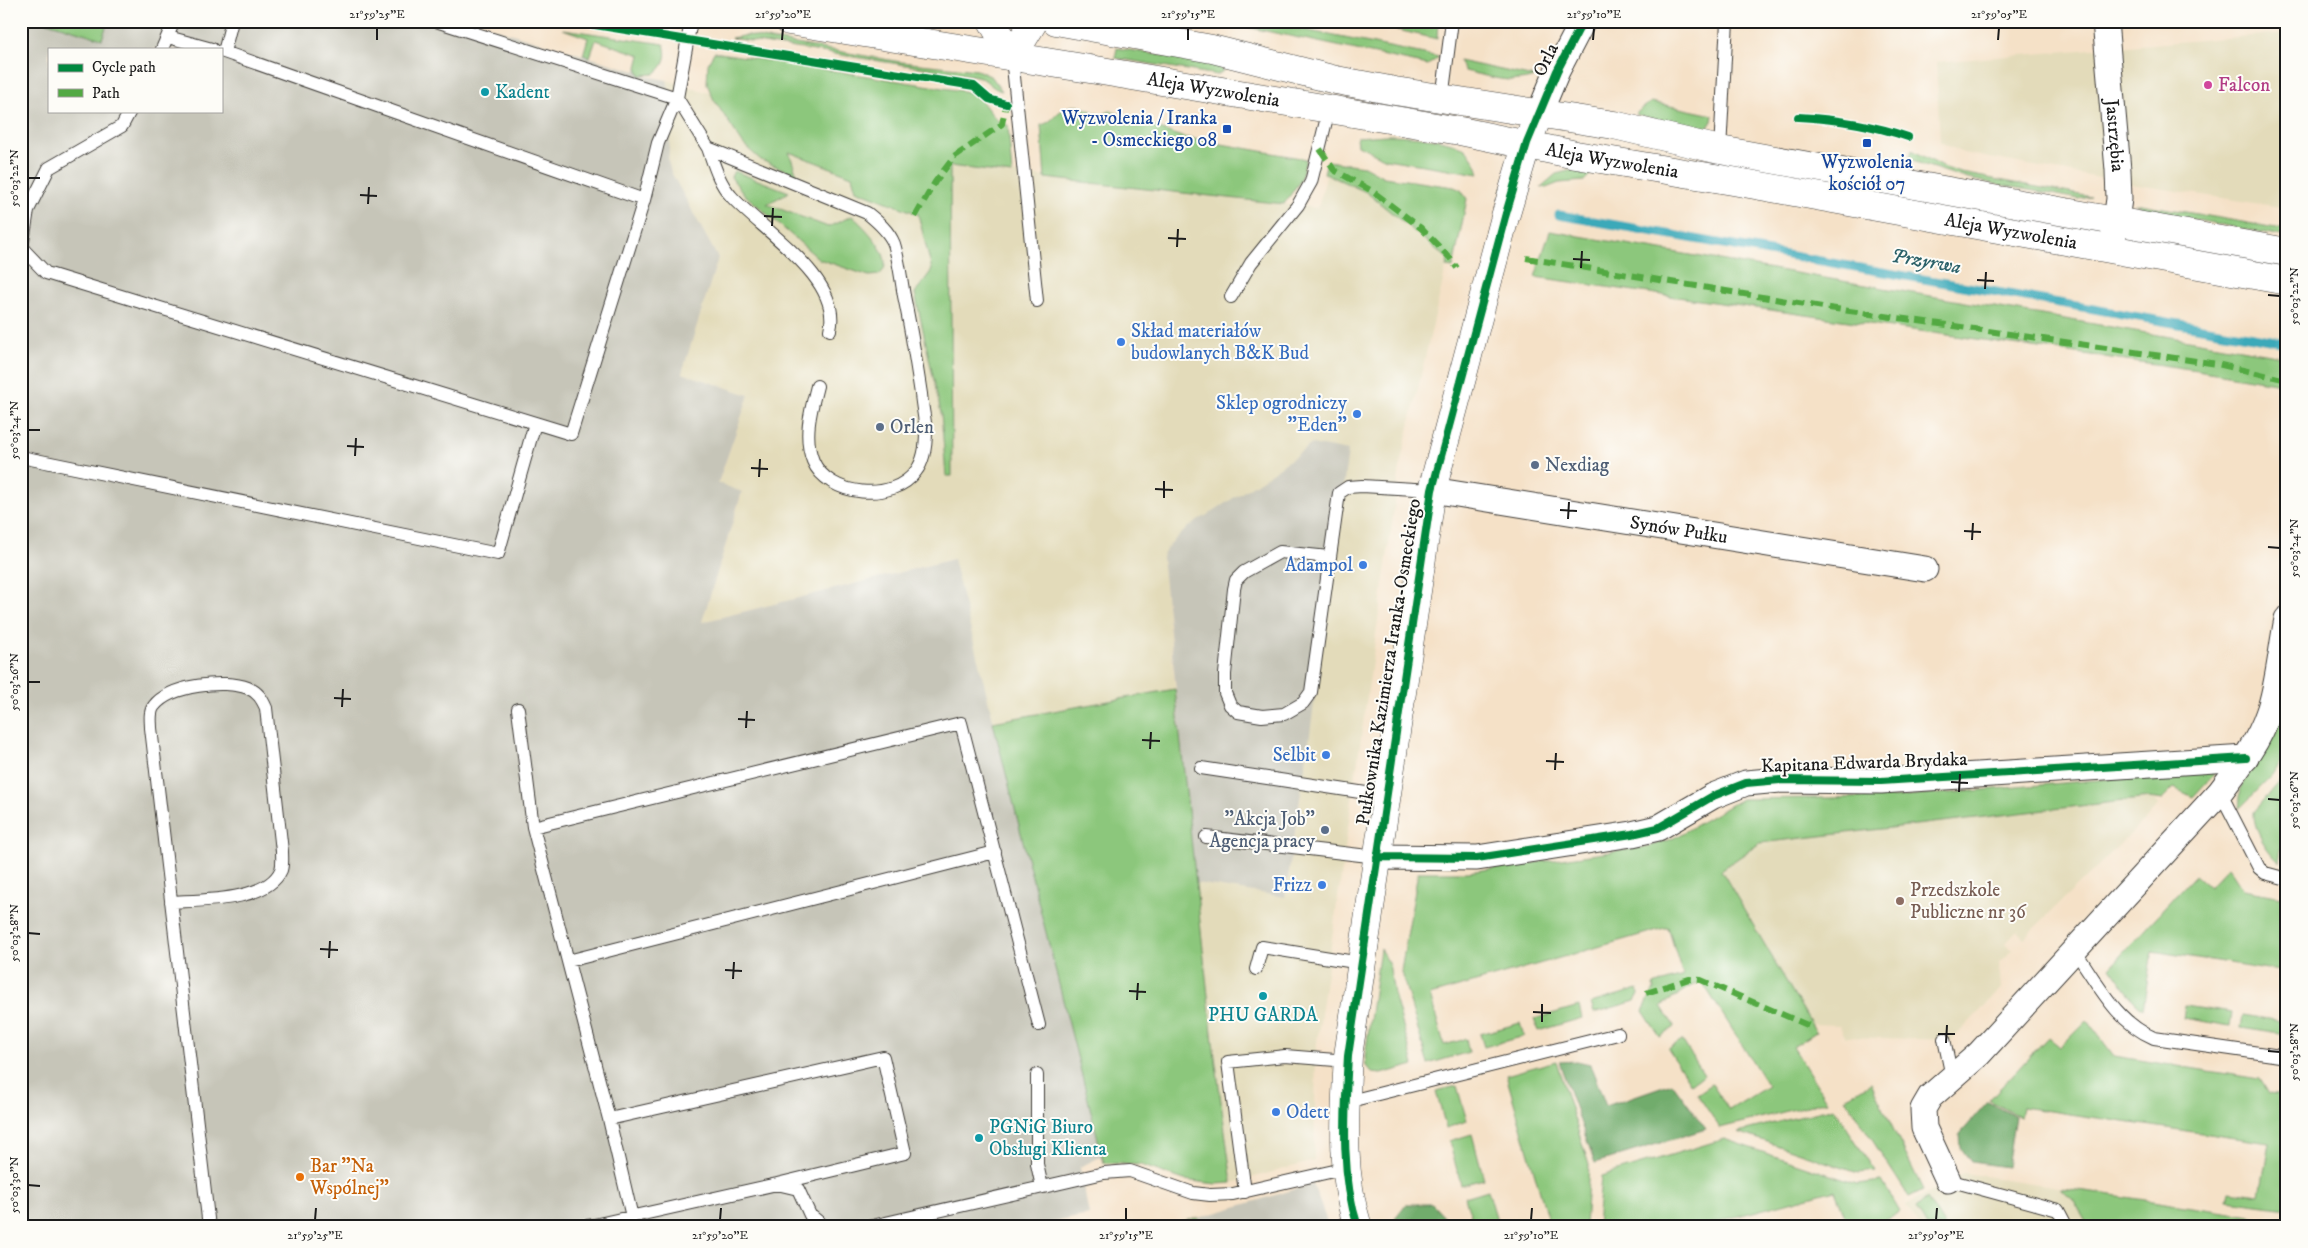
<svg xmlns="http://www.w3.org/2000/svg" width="2308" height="1248" font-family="'IM FELL DW Pica',serif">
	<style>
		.built { fill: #e3dbba }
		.industrial { fill: #c6c5b8; fill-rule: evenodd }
		.green { fill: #8cc77c; stroke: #54724c }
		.forest { fill: #71ac6c; stroke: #466444 }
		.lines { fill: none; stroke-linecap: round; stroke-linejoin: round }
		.stream { stroke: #3ba9b9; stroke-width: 9 }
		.service-casing { stroke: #3d3a36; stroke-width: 14 }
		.minor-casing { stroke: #3d3a36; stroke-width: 27 }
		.tertiary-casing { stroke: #3d3a36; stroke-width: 29 }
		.secondary-casing { stroke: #3d3a36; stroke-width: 29 }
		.service { stroke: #fff; stroke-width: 12 }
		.minor { stroke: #fff; stroke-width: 25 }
		.tertiary { stroke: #fff; stroke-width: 28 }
		.secondary { stroke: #fff; stroke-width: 28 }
		.quiet { stroke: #52a943; stroke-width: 6; stroke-dasharray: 12 6; stroke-linecap: butt }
		.cycleway-casing { stroke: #fdfcf7; stroke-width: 11 }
		.cycleway { stroke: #00873e; stroke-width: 8 }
		.ticks { fill: none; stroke: #1c1c1c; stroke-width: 2 }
		.hotel-dot { fill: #d1479c; stroke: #fdfcf7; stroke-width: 2 }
		.culture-dot { fill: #0f9aa8; stroke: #fdfcf7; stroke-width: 2 }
		.transit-dot { fill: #1a4fb4; stroke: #fdfcf7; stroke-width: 2 }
		.shop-dot { fill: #3f7fe0; stroke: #fdfcf7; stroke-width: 2 }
		.service-dot { fill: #5c6f8a; stroke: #fdfcf7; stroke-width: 2 }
		.education-dot { fill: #8d6e63; stroke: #fdfcf7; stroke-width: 2 }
		.food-dot { fill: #e8710a; stroke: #fdfcf7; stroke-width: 2 }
		.labels { text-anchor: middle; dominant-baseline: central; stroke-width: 4; stroke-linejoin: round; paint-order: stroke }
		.street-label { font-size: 19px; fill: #1c1c1c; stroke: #fdfcf7 }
		.hotel-label { font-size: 19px; fill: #b23c85; stroke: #fdfcf7; text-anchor: start }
		.culture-label { font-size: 19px; fill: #0d838f; stroke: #fdfcf7; text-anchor: start }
		.transit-label { font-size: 19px; fill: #164399; stroke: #fdfcf7; text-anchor: end }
		.shop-label { font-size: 19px; fill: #366cbe; stroke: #fdfcf7; text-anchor: end }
		.service-label { font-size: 19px; fill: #4e5e75; stroke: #fdfcf7; text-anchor: start }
		.education-label { font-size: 19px; fill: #785e54; stroke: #fdfcf7; text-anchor: start }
		.food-label { font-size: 19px; fill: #c56008; stroke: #fdfcf7; text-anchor: start }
		.water-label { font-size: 20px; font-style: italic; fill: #2c626a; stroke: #fdfcf7 }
		.neatline { fill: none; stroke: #1c1c1c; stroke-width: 2 }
		.ticks-label { font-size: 12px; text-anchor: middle; fill: #1c1c1c }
	</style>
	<rect width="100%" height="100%" fill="#fdfcf7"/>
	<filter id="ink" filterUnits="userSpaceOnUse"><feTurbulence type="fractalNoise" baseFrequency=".02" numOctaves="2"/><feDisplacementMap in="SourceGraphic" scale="10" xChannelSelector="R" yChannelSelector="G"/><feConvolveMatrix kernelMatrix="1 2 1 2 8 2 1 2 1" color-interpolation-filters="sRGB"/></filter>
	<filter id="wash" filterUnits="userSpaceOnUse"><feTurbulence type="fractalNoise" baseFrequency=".0096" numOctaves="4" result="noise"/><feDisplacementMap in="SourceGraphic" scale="20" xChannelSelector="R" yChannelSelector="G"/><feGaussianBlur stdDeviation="1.12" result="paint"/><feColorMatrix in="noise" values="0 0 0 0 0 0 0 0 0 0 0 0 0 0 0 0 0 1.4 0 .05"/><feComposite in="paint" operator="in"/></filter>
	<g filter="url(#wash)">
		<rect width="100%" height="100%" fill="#f5e1c7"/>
		<path class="built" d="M2287,33V208L2138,185L1963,153L1940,142L1936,62Z
			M667,80L950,166L1318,208L1327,173L1366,192L1448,259L1401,461L1316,1049L1314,1161L1232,1183L1213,1042L1196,883L1285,897L1301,797L1312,444L1162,557L1175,689L993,722L952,559L702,622L742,493L718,484L749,395L682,373L718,258L671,172L668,161L673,109Z
			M2149,798L2154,800L2158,805L2155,810L2024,938L2017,931L2006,943L2012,950L1999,962L2001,989L1952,1040L1846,1037L1839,1025L1811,1024L1721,870L1760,843Z
			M1964,1173L2092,1192L2113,1227H1920L1906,1205Z"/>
		<path class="industrial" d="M21,21H470L635,71L637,67L640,75L667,80L673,109L668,161L671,172L718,258L682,373L749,395L718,483L742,492L702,622L953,559L1102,1156L1080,1167L1089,1215L1027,1227H21ZM49,49H221V111H49Z
			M1312,444L1348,451L1309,741L1285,897L1196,883L1162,557L1169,545L1190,526L1263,479Z
			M1313,1184L1329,1227H1200L1198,1218Z"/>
		<path class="green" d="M44,21H108L102,39Z
			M1218,21H1260L1439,57L1428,65Z
			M1358,21H1438L1437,39Z
			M563,29L664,44C668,57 665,66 654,74L640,75L637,67L640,55L596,40L590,57L583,55L588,38Z
			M749,35L761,38L901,62L977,70L992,77L1002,91C991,89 987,78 976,76L731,38Z
			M1117,48L1219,65L1223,71L1217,75L1115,58Z
			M714,52L969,92C985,97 993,125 1008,125L1012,174L950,166L952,476H946L941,413L915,293L932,270L918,214L856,190L852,176L789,152L797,175L761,160L744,145L714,100L707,84L708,64Z
			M1459,61L1534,77C1512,85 1487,76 1465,71Z
			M1651,102L1713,115L1712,121L1707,129L1700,131L1635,114Z
			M1072,106H1079L1101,115L1110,111L1182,137L1306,159L1300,181L1284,204L1045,178L1041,125C1054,123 1057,108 1072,106Z
			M1386,135C1405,135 1452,138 1466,150C1473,157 1477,165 1479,174L1386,159L1358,145L1357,137Z
			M1912,150L1943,167L1961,173L2091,197L2079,199L1968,179L1909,160Z
			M1327,161L1364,166L1384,177L1454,187L1461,190L1467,199L1453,268L1446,267L1448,259L1366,192L1324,173Z
			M1576,169L1593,172L1584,181L1559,183L1546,188L1541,187L1556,174Z
			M734,171L789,192L767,204L828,227L852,216C864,226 899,261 879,275L869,276L819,259L744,194L731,177Z
			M2135,203L2287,230V237L2148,211Z
			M1550,231L2287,357V385L2197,370L1535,277Z
			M1175,689L1213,1042L1232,1183L1216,1184L1184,1180L1141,1165L1104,1163L993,722Z
			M2279,722L2287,724L2286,755L2271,777L2239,809L2241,786L2264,752L2272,739L2276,725Z
			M2211,770L2214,774L2193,797L2174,788L2162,800L2149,798L1760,843L1721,870L1816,1032L1793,1047L1827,1101L1720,1128L1697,1094L1712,1084L1729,1110L1768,1086L1701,980L1661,1006L1675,1027L1660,1037L1643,1011L1654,989L1653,985L1683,976L1668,927L1430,995L1444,1045L1466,1039L1469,1052L1428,1064L1401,971L1418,872H1468L1647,847L1674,838L1741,799L1903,797Z
			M2287,773V813L2279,862C2267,851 2253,830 2254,812Z
			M2228,867L2243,890L2287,898V972L2152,951L2143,1009L2134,1001L2110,967L2195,875L2209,887Z
			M1380,949L1389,963L1394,994L1414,1065L1381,1074L1372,1073L1366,1066L1365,1056Z
			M1638,989L1639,994L1635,1001L1594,1013L1591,1003Z
			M1579,1006L1582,1018L1538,1031L1534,1019Z
			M2185,1006L2232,1013L2230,1026L2183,1018Z
			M2243,1015L2287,1022V1035L2241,1028Z
			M2087,1020L2114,1056L2259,1079L2268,1094L2287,1096V1208L2227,1200L2229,1191L2260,1195L2269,1143L2022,1107L2020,1117L1989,1100L2048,1037L2060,1047Z
			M1520,1023L1524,1036L1484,1047L1480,1034Z
			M1682,1040L1704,1075L1691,1084L1668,1049Z
			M1556,1061L1589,1165L1585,1227H1550L1506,1075Z
			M1871,1083L1923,1190L1909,1197L1845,1098Z
			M1457,1086L1467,1121L1446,1128L1436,1091Z
			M1834,1108L1875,1171L1858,1173L1738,1132Z
			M1472,1134L1484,1179L1461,1185L1449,1141Z
			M1724,1139L1857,1184L1882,1181L1900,1212L1869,1227H1849L1835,1190L1697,1227H1597L1601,1176Z
			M2061,1188L2092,1192L2284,1221L2275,1227H2089L2073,1200Z
			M1488,1190L1499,1227H1474L1465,1197Z
			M1927,1198L1945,1227H1927L1916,1208Z
			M1198,1218L1200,1227H1154Z"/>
		<path class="forest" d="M1577,1061L1590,1064L1606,1106L1672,1083L1706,1129L1595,1163L1559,1062Z
			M1988,1102L2015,1116L2007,1167L1971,1162L1961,1148L1960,1134Z
			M1406,1204H1432L1446,1219L1447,1227H1398L1395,1218Z"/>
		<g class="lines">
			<path class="stream" d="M1559,215L2287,343"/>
		</g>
	</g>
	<g filter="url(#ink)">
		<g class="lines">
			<defs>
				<path id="service" d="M436,21L677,98L708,148
					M168,37L212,49
					M162,49L174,21
					M221,51L644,200L658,143L677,98L691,21
					M224,52L232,21
					M1012,57L1037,301
					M1442,99L1452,21
					M130,111L122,126L49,168L28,210L22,248L46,273L571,434L644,200
					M1720,150L1727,21
					M1231,297L1251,263L1298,205L1311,182L1329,109
					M817,386C811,409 803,437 813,461C828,497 894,503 916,471C924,461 926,444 926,431C925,419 922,406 921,394C916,361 911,329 904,296C901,279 899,260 894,244C889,231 877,221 867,213L708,148C714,165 719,183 731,196C760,229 843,278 830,330
					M21,457L498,554L535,423
					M1329,557L1280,552L1244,572L1236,580L1234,589L1225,674V693L1230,705L1238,712L1262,716L1284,714L1303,703L1311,692L1339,493L1348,487L1362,486L1432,490
					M518,709L533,827L609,1119L883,1057L905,1153L777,1184
					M2269,713L2287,718
					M1201,768L1386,796
					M2220,792L2259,868L2265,873L2287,879
					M533,827L961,723L1039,1025
					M1206,837L1377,857
					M171,902C200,900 267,902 281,870C283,864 282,857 282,851L266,708C262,699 258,692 248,688C225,679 170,685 154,706C149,712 151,721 151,728L209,1227
					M2075,951C2098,984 2116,1022 2154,1038L2287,1057
					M568,961L995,852
					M1256,969L1262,947L1361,963
					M1944,1039L1952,1077
					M1037,1075V1164L1042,1187
					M1346,1102L1618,1034
					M609,1119L632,1217
					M1948,1180L2058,1210L2067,1227
					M1245,1192L1228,1062L1285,1056L1348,1061
					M579,1227L594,1225L777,1184L798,1189L810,1215L825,1227
					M868,1227L1104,1173L1130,1171L1193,1193L1210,1195L1233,1194L1347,1168
					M1336,1227L1355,1220"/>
				<g id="minor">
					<path id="s1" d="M2105,21L2118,170L2119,199L2113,241"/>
					<path d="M1539,114L1557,71L1583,21"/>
					<path id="s2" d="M1432,490L1925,569"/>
					<path d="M1377,857L1477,858L1632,834L1658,828L1713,796L1746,783L1780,780L1881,781L2246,758"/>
					<path d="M1948,1180L1924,1128L1923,1109L1930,1097L1979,1054L2220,792C2238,768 2258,744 2268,714C2278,688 2281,648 2287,619"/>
				</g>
				<path id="tertiary" d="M1358,1227C1340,1172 1345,1113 1348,1056L1432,490L1505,217L1527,143L1539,114"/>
				<g id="secondary">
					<path id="s3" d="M789,21L1096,70L1460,131L1576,155L1733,181L2287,281"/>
					<path d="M992,21L1012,57"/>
					<path d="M1056,21L1212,49L1336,80L1395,91L1614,125L1720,150L2287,252"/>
					<path d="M1012,57L1034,21"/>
				</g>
			</defs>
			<use href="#service" class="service-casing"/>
			<use href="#minor" class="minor-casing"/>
			<use href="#tertiary" class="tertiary-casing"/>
			<use href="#secondary" class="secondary-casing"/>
			<use href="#service" class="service"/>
			<use href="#minor" class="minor"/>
			<use href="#tertiary" class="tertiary"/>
			<use href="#secondary" class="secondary"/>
			<path class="quiet" d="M1320,149L1334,170L1372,191L1421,228L1450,258L1457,268
				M915,217L935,182L954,157L1002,124L1006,104L1002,103
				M1526,258L1829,308L2217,364L2287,380
				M1646,993L1689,979L1701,980L1812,1027"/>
			<defs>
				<path id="cycleway" d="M570,21L974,86L989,99L1006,104
					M1798,117C1835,119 1873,125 1908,137
					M1377,857L1477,858L1632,834L1658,828L1713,796L1746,783L1780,780L1881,781L2246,758
					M1358,1227C1340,1172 1345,1113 1348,1056L1432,490L1505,217L1527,143L1557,71L1583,21"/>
			</defs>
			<use href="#cycleway" class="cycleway-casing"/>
			<use href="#cycleway" class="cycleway"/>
		</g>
	</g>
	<path class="ticks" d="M377,40V28M782,40L783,28M1188,40V28M1593,40L1594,28M1998,40L1999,28M28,178H40M360,195L377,196M368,204L369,187M764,216L782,217M772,226L773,208M1168,238L1186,239M1177,247L1178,229M1573,259L1590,260M1581,268L1582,251M1977,280L1994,281M1985,289L1986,272M2268,295L2280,296M28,430H40M347,446L364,447M355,456L356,438M751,468L768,469M759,477L760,459M1155,489L1173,490M1164,498V481M1560,510L1577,511M1568,519L1569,502M1964,531L1981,532M1972,540L1973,523M2268,547L2280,548M28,682H40M334,698L351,699M342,707L343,689M738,719L755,720M746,728L747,711M1142,740L1160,741M1150,749L1151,732M1546,761L1564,762M1555,770L1556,753M1951,782L1968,783M1959,792L1960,774M2268,799L2280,800M28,933L40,934M320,949L338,950M329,958L330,941M725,970L742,971M733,979L734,962M1129,991L1146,992M1137,1000L1138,983M1533,1012L1551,1013M1542,1022V1004M1938,1034H1955M1946,1043L1947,1025M2268,1051L2280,1052M28,1185L40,1186M315,1220L316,1208M720,1220L721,1208M1126,1220V1208M1531,1220L1532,1208M1936,1220L1937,1208"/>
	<circle class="hotel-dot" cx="2208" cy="85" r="5"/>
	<g class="culture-dot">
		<circle cx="485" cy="92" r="5"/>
		<circle cx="1263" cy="996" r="5"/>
		<circle cx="979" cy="1138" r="5"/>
	</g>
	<g class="transit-dot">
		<rect x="1222" y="124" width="10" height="10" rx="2.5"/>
		<rect x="1862" y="138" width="10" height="10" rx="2.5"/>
	</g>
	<g class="shop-dot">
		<circle cx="1121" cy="342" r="5"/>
		<circle cx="1357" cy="414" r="5"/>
		<circle cx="1363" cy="565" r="5"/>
		<circle cx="1326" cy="755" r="5"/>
		<circle cx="1322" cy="885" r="5"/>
		<circle cx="1276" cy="1112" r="5"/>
	</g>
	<g class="service-dot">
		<circle cx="880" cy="427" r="5"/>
		<circle cx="1535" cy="465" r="5"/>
		<circle cx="1325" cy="830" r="5"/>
	</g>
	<circle class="education-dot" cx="1900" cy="901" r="5"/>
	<circle class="food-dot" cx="300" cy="1177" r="5"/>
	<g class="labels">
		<g class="street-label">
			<text transform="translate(1546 60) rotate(-64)">Orla</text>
			<text stroke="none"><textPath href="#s3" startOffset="430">Aleja Wyzwolenia</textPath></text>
			<text stroke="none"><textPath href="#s1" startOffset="115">Jastrzębia</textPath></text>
			<text stroke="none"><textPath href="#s3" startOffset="835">Aleja Wyzwolenia</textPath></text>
			<text stroke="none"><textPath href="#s3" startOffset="1240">Aleja Wyzwolenia</textPath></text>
			<text stroke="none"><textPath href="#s2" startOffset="250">Synów Pułku</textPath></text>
			<text transform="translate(1389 662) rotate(-81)">Pułkownika Kazimierza Iranka-Osmeckiego</text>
			<text transform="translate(1864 763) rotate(-2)">Kapitana Edwarda Brydaka</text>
		</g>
		<g class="hotel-label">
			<text x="2218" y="85">Falcon</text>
		</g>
		<g class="culture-label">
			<text x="495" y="92">Kadent</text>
			<text x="1263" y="1015" text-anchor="middle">PHU GARDA</text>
			<text x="989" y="1127">PGNiG Biuro<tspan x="989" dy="22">Obsługi Klienta</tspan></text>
		</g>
		<g class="transit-label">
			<text x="1217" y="118">Wyzwolenia / Iranka<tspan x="1217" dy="22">- Osmeckiego 08</tspan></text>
			<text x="1867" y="162" text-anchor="middle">Wyzwolenia<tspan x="1867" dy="22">kościół 07</tspan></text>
		</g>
		<g class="shop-label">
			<text x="1131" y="331" text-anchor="start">Skład materiałów<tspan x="1131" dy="22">budowlanych B&amp;K Bud</tspan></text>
			<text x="1347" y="403">Sklep ogrodniczy<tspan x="1347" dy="22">"Eden"</tspan></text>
			<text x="1353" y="565">Adampol</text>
			<text x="1316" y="755">Selbit</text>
			<text x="1312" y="885">Frizz</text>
			<text x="1286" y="1112" text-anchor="start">Odett</text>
		</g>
		<g class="service-label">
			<text x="890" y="427">Orlen</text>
			<text x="1545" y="465">Nexdiag</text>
			<text x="1315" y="819" text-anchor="end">"Akcja Job"<tspan x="1315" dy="22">Agencja pracy</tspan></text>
		</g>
		<g class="education-label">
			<text x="1910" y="890">Przedszkole<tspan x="1910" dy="22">Publiczne nr 36</tspan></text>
		</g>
		<g class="food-label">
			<text x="310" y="1166">Bar "Na<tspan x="310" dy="22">Wspólnej"</tspan></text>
		</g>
		<g class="water-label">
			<text transform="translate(1926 262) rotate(10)">Przyrwa</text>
		</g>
	</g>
	<rect width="2308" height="1248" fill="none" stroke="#fdfcf7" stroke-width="55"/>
	<rect x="48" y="48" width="175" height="65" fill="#fdfcf7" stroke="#a3a29f"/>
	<rect x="58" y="64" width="25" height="8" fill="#00873e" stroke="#a3a29f"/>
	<text x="92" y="72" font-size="15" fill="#1c1c1c">Cycle path</text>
	<rect x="58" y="89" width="25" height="8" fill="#52a943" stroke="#a3a29f"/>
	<text x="92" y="98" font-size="15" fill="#1c1c1c">Path</text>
	<rect x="28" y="28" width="2252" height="1192" class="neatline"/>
	<g class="ticks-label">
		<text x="377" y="18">21°59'25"E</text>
		<text x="783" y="18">21°59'20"E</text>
		<text x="1188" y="18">21°59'15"E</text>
		<text x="1594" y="18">21°59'10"E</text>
		<text x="1999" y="18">21°59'05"E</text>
		<text transform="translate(14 178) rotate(-90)" y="4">50°03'22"N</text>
		<text transform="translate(2294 296) rotate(-90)" y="4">50°03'22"N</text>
		<text transform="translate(14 430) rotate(-90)" y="4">50°03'24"N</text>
		<text transform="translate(2294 548) rotate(-90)" y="4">50°03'24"N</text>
		<text transform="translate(14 682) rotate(-90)" y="4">50°03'26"N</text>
		<text transform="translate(2294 800) rotate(-90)" y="4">50°03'26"N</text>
		<text transform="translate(14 933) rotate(-90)" y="4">50°03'28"N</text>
		<text transform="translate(2294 1052) rotate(-90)" y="4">50°03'28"N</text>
		<text transform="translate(14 1185) rotate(-90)" y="4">50°03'30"N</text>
		<text x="315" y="1239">21°59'25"E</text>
		<text x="720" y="1239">21°59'20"E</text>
		<text x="1126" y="1239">21°59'15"E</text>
		<text x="1531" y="1239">21°59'10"E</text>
		<text x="1936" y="1239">21°59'05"E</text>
	</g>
</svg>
